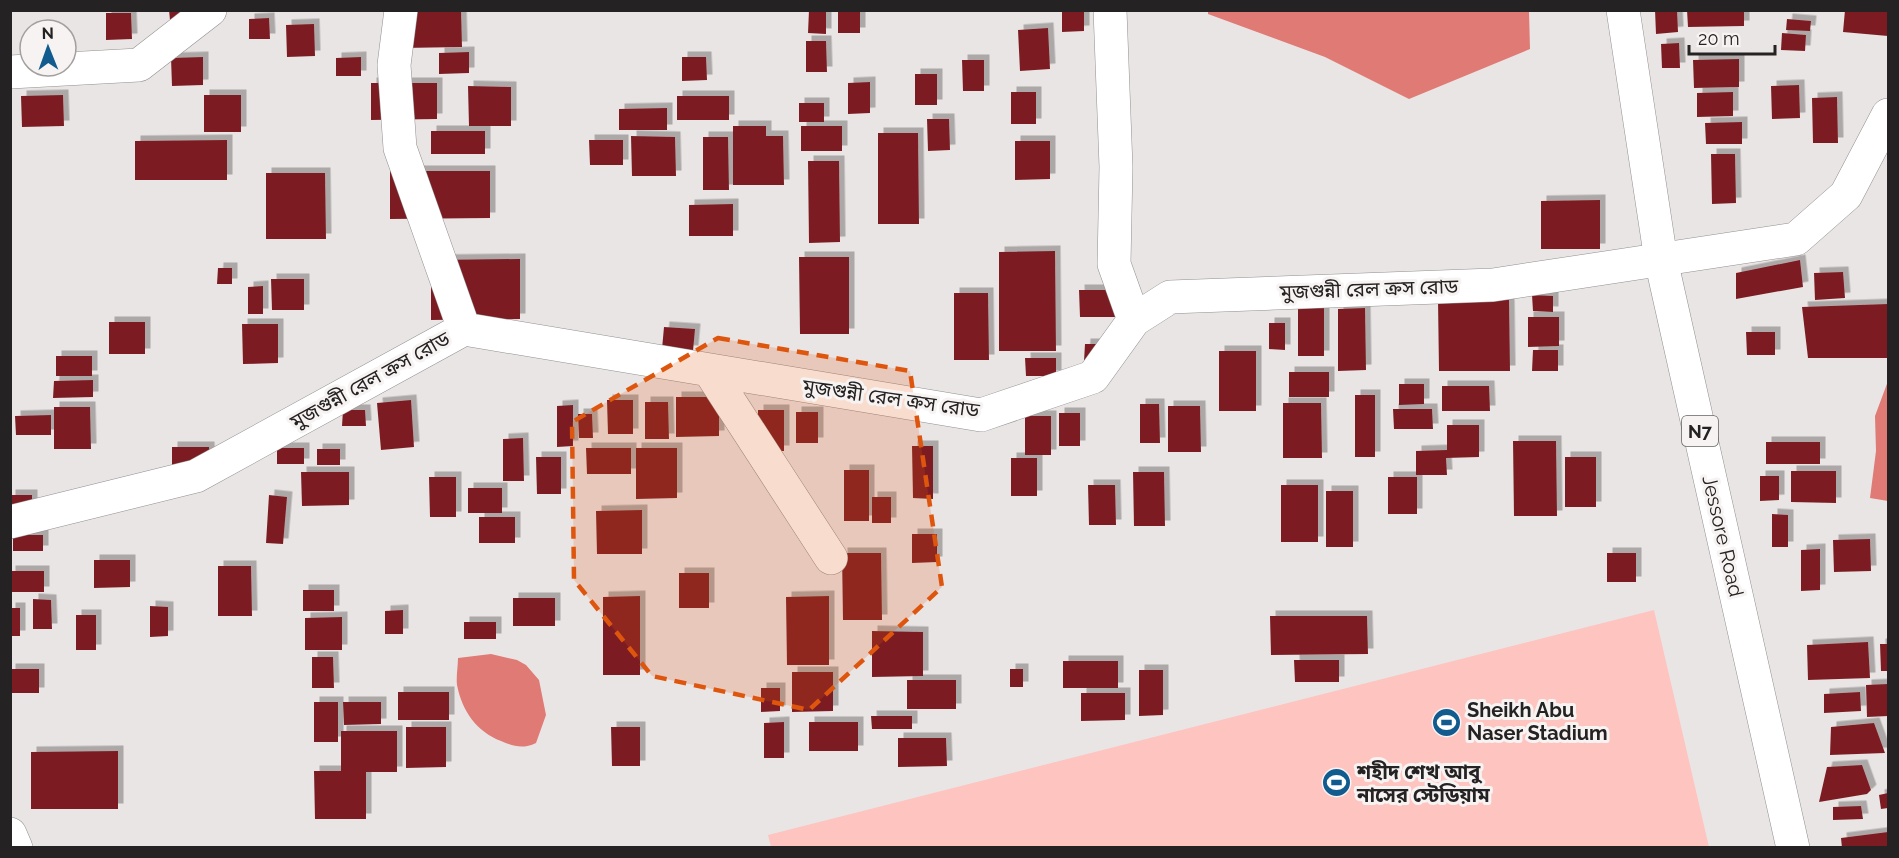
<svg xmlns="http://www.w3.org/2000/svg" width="1899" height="858" font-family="Raleway,'Noto Sans Bengali',sans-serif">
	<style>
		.green { fill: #fdc4c0 }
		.water { fill: #df7a75 }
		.building { fill: #7b1f23; filter: url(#shadow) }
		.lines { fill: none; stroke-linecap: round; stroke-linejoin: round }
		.minor-casing { stroke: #938f8f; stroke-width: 34 }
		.highway-casing { stroke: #938f8f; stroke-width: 34 }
		.minor { stroke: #fff; stroke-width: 33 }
		.highway { stroke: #fff; stroke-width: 33 }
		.marked { fill: #de560d; fill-opacity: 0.2; stroke: #de560d; stroke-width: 4.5; stroke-dasharray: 12 8; stroke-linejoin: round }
		.labels { text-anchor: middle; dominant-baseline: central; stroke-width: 6; stroke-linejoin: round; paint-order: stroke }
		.shield { fill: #f7f3f2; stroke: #636160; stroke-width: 1.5 }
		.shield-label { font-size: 18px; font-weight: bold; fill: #242222 }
		.street-label { font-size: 20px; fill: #242222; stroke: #f7f3f2 }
		.poi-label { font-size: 20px; font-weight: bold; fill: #242222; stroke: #f7f3f2; text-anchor: start }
	</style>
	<defs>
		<filter id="shadow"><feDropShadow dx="5.5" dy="-5.5" stdDeviation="0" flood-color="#0004"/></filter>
	</defs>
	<rect width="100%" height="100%" fill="#eae5e5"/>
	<path class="green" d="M1654,610L1709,847H771L768,835Z"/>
	<path class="water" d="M1208,11H1529L1530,49L1409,99L1325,57L1208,14Z
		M1888,381V501L1870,498L1876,451L1875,416Z
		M491,654L517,660L526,665L539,680L546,715L536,743C523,749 515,747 501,741C477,732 462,711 457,685C456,677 458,666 458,658Z"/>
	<path class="building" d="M169,10H190V20H170Z
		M402,10H461L462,47L402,48Z
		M809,10H826V34L808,33Z
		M838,10H860V33H838Z
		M1062,10H1084V31L1062,32Z
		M1655,10H1677L1678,32L1656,34Z
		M1687,10H1744V26L1688,27Z
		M1845,10H1888V36L1843,32Z
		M106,13H131L132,39L106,40Z
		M269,18L270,39H249V19Z
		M1787,19L1811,21L1810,31L1786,30Z
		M314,24L315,56L287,57L286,25Z
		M1048,28L1050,69L1020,71L1018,30Z
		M1782,33L1806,35L1805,51L1781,50Z
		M806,41H826L827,72H806Z
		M1679,43L1680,68H1662L1661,44Z
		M469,52V73L439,74V53Z
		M203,57V85L172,86L171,58Z
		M361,57V76H336V58Z
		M682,57H706L707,80L682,81Z
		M1739,59V87L1694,88L1693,60Z
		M962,60H984V91H963Z
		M915,74H937V105H915Z
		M870,82V113L848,114V83Z
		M371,83H437V119L371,120Z
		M1799,85L1800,118L1772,119L1771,86Z
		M468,86L511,87V126H469Z
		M1011,92H1036V124H1011Z
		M1733,92V116L1697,117V93Z
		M63,95L64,126L22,127L21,96Z
		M204,95H241V132H204Z
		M677,96H729V120H677Z
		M1837,97L1838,143H1813L1812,98Z
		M799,103H824V122H799Z
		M667,108V130H619V109Z
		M927,119H949L950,150L928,151Z
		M1742,122V144H1706L1705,123Z
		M733,126H766V136H783L784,185H733Z
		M801,126H842V151H801Z
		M431,131H485V154H431Z
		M878,133H918L919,224H878Z
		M631,136L675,137L676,176H632Z
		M703,137H728L729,190H703Z
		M227,140V180H135V141Z
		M589,140H623V165H590Z
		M1015,141H1050V179L1015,180Z
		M1711,154H1735L1736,203L1712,204Z
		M808,161H839L840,242L809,243Z
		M390,171H490V218L390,219Z
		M266,173H325L326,239H266Z
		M1600,200V249H1541V201Z
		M733,204V236H689V205Z
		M1055,251L1056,351H999V252Z
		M799,257H849V334H800Z
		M520,259V319L431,320V260Z
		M1800,260L1803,287L1736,299V273Z
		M218,268H232V284H217Z
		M1843,272L1845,298L1815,300L1814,273Z
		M271,279H304V310H272Z
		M263,286V314H248V287Z
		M1079,290H1120L1121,317H1080Z
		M954,293H988L989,360H954Z
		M1532,295L1553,296V312L1533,311Z
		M1438,300H1509L1510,371H1439Z
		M1888,304V358H1808L1802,307Z
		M1298,306H1324V356H1298Z
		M1365,308L1366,370L1338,371V309Z
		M1528,317H1559V346L1528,347Z
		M109,322H145V354H109Z
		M1269,323H1285V350L1269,349Z
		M242,324H278V363L243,364Z
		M664,327L695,329L693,351L662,349Z
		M1746,332H1775V355H1747Z
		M1085,344H1103L1084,361Z
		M1533,350H1558V371H1532Z
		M1219,351H1256V411H1219Z
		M56,356H92V376H56Z
		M1025,358H1056V376H1026Z
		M1289,372H1329V397H1289Z
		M93,380V397L53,398L54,381Z
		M1399,384H1424V404L1399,405Z
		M1442,386H1489L1490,411H1442Z
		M1355,395H1375V457H1355Z
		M676,397H719V436L676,437Z
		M411,400L414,447L381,450L377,403Z
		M607,400H633V434H608Z
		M645,402H668L669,439H645Z
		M1283,403H1321L1322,458H1283Z
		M1140,404H1159L1160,443H1140Z
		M573,405V446L557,447V406Z
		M1168,406H1200L1201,452H1168Z
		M54,407H90L91,449H54Z
		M1393,409H1432L1433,429H1394Z
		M343,410H365L366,426H342Z
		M758,410H784V451H758Z
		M796,412H818V443H796Z
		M1059,413H1080V446H1059Z
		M578,414H592L593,438H579Z
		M51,415V435H16L15,416Z
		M1025,416H1051V455H1025Z
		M1447,425H1479V457L1446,458L1447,475H1416V451L1447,450Z
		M523,438L524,481H503V439Z
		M1513,441H1556L1557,516H1514Z
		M1766,442H1820V464H1766Z
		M912,446H933V499L913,498Z
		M172,447H209L210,465L172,466Z
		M277,448H304V464H277Z
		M586,448H631V474H587Z
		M636,448H677V498L636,499Z
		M317,449H340V465H317Z
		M536,457H561V494H537Z
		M1565,457H1596V507H1565Z
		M1011,458H1037V496H1011Z
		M844,470H869V521H844Z
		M1791,471H1836V503L1791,502Z
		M301,472H349V505L302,506Z
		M1133,472H1164L1165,526H1134Z
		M1760,476H1779V500L1760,501Z
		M429,477H456V517H430Z
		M1388,477H1417V514H1388Z
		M1088,485H1115L1116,525H1089Z
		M1281,485H1318V542H1281Z
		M468,488H502V513H468Z
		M1326,491H1353V547H1326Z
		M10,495H32V513H10Z
		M269,495L287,497L283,544L266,543Z
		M872,497H891V523H872Z
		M642,510V554H597L596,511Z
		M1772,514L1788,515V547H1772Z
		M479,517H515V543H479Z
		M912,534H937V562L912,563Z
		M13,535H43V551H13Z
		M1870,539L1871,571L1834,572L1833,540Z
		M1820,549V590L1801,591V550Z
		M842,553H881L882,620H843Z
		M1607,553H1636V582H1607Z
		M94,560H130V587L94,588Z
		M218,566H251L252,616H218Z
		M10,571H44V592H10Z
		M679,573H709V608H679Z
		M303,590H334V611H303Z
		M640,596V675H603V597Z
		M829,596V665H787L786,597Z
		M513,598H555V626H513Z
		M33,599L51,600L52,629H33Z
		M150,606L168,607V636L150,637Z
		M10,608H20V636H10Z
		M403,610V634H385V611Z
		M76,615H96V650H76Z
		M1270,616H1367L1368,654L1271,655Z
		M342,617V650H305V618Z
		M464,622H496V639H464Z
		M872,631L923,632V676L872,677Z
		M1868,642L1870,678L1808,680L1807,645Z
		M1880,644H1888V671H1881Z
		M312,657H333L334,688H312Z
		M1294,660H1339V682H1295Z
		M1063,661H1118V688H1063Z
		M10,669H39V693H10Z
		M1010,669H1023V687H1010Z
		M1139,670H1163V715L1139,716Z
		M792,672H833V711L792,712Z
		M907,680H956V709H907Z
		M1888,684V716L1867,717L1866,685Z
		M761,688H780V711L761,712Z
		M398,692H449V720H398Z
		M1860,692L1861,711L1824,713V694Z
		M1081,693H1125V720L1081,721Z
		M314,702H338V742H314Z
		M343,702H381V724L344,725Z
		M871,716H912V729H872Z
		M784,722V758H764V723Z
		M809,722H858V751H809Z
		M1874,723L1885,753L1830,755L1831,727Z
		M406,727H446V767L406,768Z
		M611,727H640V766H612Z
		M341,731H397V772H366V819H315L314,771H341Z
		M898,738H946L947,766L898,767Z
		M118,751V809H31V752Z
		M1862,765L1871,790L1867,794L1819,802L1827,767Z
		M1888,793V808L1881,809L1879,795Z
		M1861,806L1863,819L1833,820V807Z
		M1888,832V848H1842L1841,838Z"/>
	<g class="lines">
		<defs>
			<path id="minor" d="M401,10L394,65L400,148L464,329
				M1110,10L1116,167L1114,264L1134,320
				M10,72L139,65L210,10
				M709,370L831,558
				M10,522L196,476L464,329L981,415L1093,377L1134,320L1170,297L1493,285L1796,239L1846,195L1888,115
				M10,834L16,848"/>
			<path id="highway" d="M1623,10L1661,260L1793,848"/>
		</defs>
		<use href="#minor" class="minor-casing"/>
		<use href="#highway" class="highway-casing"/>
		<use href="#minor" class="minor"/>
		<use href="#highway" class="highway"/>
	</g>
	<path class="marked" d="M718,338L910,371L942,587L809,710L652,676L574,580L572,422Z"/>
	<defs>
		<symbol id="stadium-disc" viewBox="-11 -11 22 22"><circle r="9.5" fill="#115b8e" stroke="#f7f3f2"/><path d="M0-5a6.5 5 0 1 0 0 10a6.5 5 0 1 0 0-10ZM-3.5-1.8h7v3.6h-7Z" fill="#fff"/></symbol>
	</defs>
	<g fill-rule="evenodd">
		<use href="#stadium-disc" x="1430" y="706" width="33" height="33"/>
		<use href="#stadium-disc" x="1320" y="766" width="33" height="33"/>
	</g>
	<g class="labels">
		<rect class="shield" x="1682" y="416" width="36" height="30" rx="4.5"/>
		<g class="shield-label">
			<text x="1700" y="431">N7</text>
		</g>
		<g class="street-label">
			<text transform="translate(1369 289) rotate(-2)">মুজগুন্নী রেল ক্রস রোড</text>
			<text transform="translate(370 380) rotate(-29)">মুজগুন্নী রেল ক্রস রোড</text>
			<text transform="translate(891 398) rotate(8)">মুজগুন্নী রেল ক্রস রোড</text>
			<text transform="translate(1723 536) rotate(77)">Jessore Road</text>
		</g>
		<g class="poi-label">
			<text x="1467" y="710">Sheikh Abu<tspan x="1467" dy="23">Naser Stadium</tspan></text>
			<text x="1357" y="772">শহীদ শেখ আবু<tspan x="1357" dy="23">নাসের স্টেডিয়াম</tspan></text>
		</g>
	</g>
	<rect width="1899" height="858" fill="none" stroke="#242222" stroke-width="24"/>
	<g transform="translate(48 48) rotate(359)"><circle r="28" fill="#f7f3f2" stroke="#a39f9f" stroke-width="1.5"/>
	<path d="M0-4.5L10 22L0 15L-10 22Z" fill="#115b8e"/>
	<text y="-9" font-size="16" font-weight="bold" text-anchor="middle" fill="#242222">N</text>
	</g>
	<path d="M1689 45v9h86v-9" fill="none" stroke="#242222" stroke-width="3"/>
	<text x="1698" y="45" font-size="18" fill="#242222" stroke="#f7f3f2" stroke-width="4.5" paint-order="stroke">20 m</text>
</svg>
